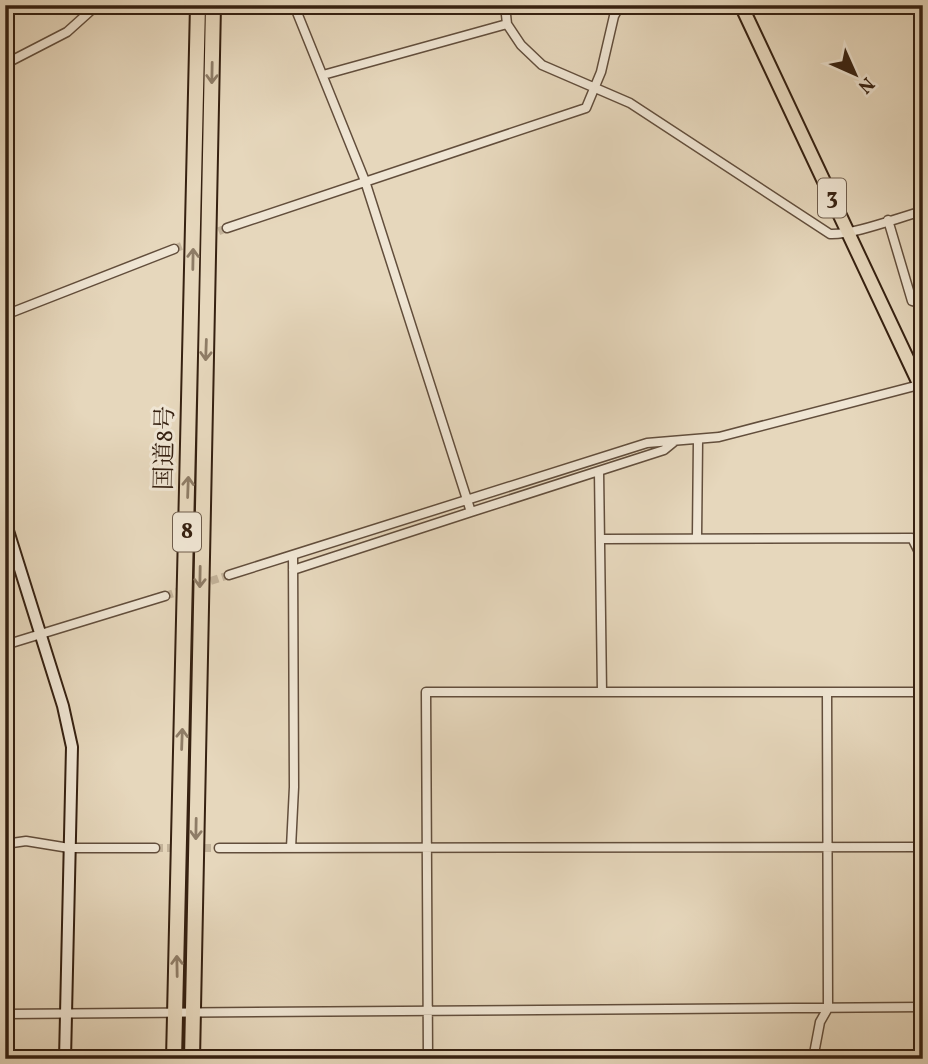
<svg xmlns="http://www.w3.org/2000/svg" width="928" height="1064" font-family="Vollkorn,'Noto Serif JP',serif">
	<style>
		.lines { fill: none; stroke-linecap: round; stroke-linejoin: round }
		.street-tunnel { stroke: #c3b39a; stroke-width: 8; stroke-dasharray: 8 4; stroke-linecap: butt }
		.street-casing { stroke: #624e3c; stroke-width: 11 }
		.secondary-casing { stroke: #362111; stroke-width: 14 }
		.primary-casing { stroke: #362111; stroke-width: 16 }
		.highway-casing { stroke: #362111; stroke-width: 18 }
		.street { stroke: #efe5d3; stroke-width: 8 }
		.secondary { stroke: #efe5d3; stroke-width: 10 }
		.primary { stroke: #e6d7bc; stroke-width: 12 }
		.highway { stroke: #e6d7bc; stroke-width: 14 }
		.oneway { stroke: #8e7c66 }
		.labels { text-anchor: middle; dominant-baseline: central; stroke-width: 6; stroke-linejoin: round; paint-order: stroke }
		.shield { fill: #efe5d3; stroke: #6e5c4b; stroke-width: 2 }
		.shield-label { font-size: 23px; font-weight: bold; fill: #362111 }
		.street-label { font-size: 24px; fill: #362111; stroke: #efe5d3 }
	</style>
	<rect width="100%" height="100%" fill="#e6d7bc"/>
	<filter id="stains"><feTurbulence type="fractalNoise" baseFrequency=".00286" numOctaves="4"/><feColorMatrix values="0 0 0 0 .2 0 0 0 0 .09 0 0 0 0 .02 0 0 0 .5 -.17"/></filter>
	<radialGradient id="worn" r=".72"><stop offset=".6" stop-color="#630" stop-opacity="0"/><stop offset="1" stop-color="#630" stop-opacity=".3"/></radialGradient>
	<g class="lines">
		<path class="street-tunnel" d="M174,249L227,228
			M165,596L229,575
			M155,848H219"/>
		<defs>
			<path id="street" d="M505,5L507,24L521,45L542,65L630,103L830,234C853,235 897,218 923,211
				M5,64L67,32L97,5
				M323,75L507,24
				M888,220L912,301L923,304
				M227,228L586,108L601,72L614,16L620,5
				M5,315L174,249
				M599,471L602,692
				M471,512L664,450L675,441
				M697,537L698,441
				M602,539L912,538L923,560
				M293,570L471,512L365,181L294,5
				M229,575L647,443L719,437L919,385
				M5,645L165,596
				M5,844L26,841L69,848H155
				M219,848L923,847
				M291,848L294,787L293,556
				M5,1014L923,1007
				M428,1059L426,692H923
				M813,1059L820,1022L828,1008L827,692"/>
			<path id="secondary" d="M5,521L63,706L72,747L65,1059"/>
			<path id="primary" d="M741,5L923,392"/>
			<path id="highway" d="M174,1059L198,5
				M192,1059L213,5"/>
		</defs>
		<use href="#street" class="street-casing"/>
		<use href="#secondary" class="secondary-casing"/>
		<use href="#primary" class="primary-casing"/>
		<use href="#highway" class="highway-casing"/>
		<use href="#street" class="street"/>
		<use href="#secondary" class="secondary"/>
		<use href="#primary" class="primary"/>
		<use href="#highway" class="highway"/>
	</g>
	<defs><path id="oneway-shaft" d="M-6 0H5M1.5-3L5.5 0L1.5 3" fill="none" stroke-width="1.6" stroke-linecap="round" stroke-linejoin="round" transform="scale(1.75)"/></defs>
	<g class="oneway">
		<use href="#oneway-shaft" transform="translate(212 73) rotate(91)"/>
		<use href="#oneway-shaft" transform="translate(193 259) rotate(-89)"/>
		<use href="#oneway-shaft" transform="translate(206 350) rotate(92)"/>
		<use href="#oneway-shaft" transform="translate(188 487) rotate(-88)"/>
		<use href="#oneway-shaft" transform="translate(200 577) rotate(91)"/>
		<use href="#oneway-shaft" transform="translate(182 739) rotate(-88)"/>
		<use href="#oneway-shaft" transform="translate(196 829) rotate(91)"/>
		<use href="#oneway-shaft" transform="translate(177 966) rotate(-91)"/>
	</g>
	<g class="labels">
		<g class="shield">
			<rect x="818" y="178.5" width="28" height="39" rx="5"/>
			<rect x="173" y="512.5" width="28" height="39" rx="5"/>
		</g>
		<g class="shield-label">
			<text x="832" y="198">3</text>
			<text x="187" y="532">8</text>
		</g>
		<g class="street-label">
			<text transform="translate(166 448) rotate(-89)">国道8号</text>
		</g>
	</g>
	<rect width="928" height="1064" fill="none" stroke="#e6d7bc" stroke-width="28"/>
	<rect x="7" y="7" width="914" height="1050" fill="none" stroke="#362111" stroke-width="3.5"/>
	<rect x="14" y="14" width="900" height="1036" fill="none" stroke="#362111" stroke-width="2"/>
	<g transform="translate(855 74) rotate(135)" stroke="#efe5d3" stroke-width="5" paint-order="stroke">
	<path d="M0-5L12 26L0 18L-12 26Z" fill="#362111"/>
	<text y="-10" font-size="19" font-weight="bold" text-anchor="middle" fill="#362111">N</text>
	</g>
	<rect width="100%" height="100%" filter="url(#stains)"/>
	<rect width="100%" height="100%" fill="url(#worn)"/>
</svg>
